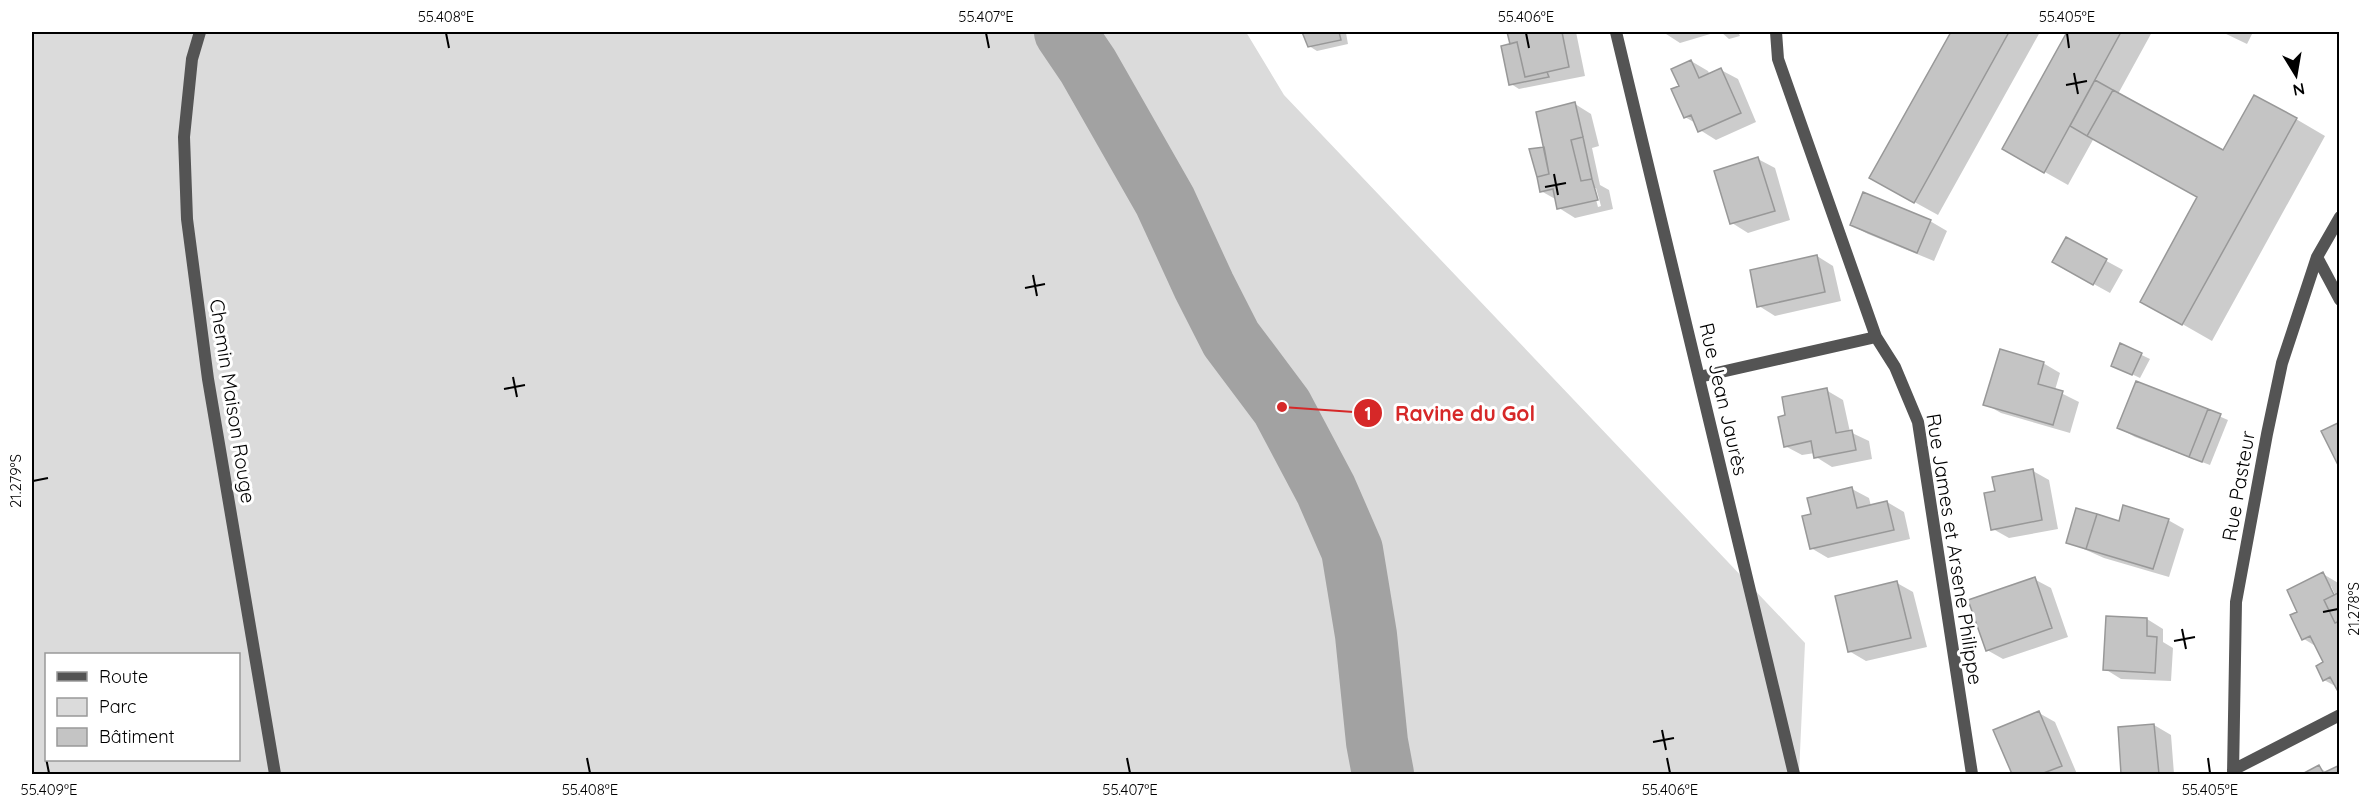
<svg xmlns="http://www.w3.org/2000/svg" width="2371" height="806" font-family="Quicksand,sans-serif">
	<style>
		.green { fill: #dbdbdb; fill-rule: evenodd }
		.shadow { fill: #0003; fill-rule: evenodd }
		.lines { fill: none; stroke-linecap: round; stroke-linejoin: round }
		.river { stroke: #a2a2a2; stroke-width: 62 }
		.building { fill: #c4c4c4; stroke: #989898; stroke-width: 1.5 }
		.street { stroke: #545454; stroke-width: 12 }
		.ticks { fill: none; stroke: #000; stroke-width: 2 }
		.labels { text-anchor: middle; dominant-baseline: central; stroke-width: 6; stroke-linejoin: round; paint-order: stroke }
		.street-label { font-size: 20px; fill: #000; stroke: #fff }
		.leader { fill: none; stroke: #d62828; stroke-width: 2 }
		.callout-dot { fill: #d62828; stroke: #fff; stroke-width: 2 }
		.mark-label { font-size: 18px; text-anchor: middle; font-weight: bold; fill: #fff }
		.callout-label { font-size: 21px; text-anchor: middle; font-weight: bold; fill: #d62828; stroke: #fff; stroke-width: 6; stroke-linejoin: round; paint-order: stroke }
		.neatline { fill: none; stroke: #000; stroke-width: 2 }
		.ticks-label { font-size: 15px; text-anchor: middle; fill: #000 }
	</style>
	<rect width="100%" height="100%" fill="#fff"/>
	<path class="green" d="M32,32H1246L1284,95L1805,643L1799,774H32ZM46,654H238V760H46Z"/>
	<path class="shadow" d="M1304,32H1351L1346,33L1348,44L1317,51L1309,46Z
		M1508,32H1576L1585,76L1519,89L1511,84V45Z
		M1663,32H1717L1680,43Z
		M1721,32H1738L1740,36L1729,39Z
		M1953,32H2040L1938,215L1871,178Z
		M2069,32H2152L2118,94L2224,153L2296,119L2325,136L2212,341L2142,301L2199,197L2094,138L2068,185L2004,149Z
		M2222,32H2253L2247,44Z
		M1691,61L1708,71L1710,75L1721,70L1738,79L1756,122L1716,140L1700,130L1697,124L1685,117L1681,87Z
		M1575,104L1591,114L1599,146L1592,148L1600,185L1609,190L1613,209L1575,218L1559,208L1557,200L1541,191L1545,148ZM1593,188H1596L1601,206L1598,207Z
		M1758,159L1775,168L1790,220L1748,233L1732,223Z
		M1864,194L1930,221L1947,231L1934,261L1868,234L1851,225Z
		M2066,239L2123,270L2110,293L2054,262Z
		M1817,256L1833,266L1841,301L1775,316L1759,306Z
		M2121,345L2150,359L2140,378L2121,369Z
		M2043,363L2060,373L2055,390L2079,402L2070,433L2001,413L1985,404Z
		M1826,390L1843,400L1850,432L1869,441L1872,459L1832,467L1816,457L1815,453L1802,455L1785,446Z
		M2221,417L2228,420L2210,465L2135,437L2119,428Z
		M2033,471L2049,480L2058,529L2009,538L1993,529L1996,492Z
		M1852,489L1869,498L1871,506L1887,502L1904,512L1910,539L1828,558L1811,548L1812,516Z
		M2168,520L2184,529L2169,577L2104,558L2068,542L2120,523Z
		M2323,574L2340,584V692L2337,687L2324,680L2325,663L2317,647L2304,639L2299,612ZM2328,586H2331L2338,601L2335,602Z
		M2034,579L2051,588L2068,637L2003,659L1987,650Z
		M1897,583L1913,592L1927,647L1866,661L1849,651Z
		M2147,619L2163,629V642L2173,648L2171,681L2121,679L2105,669Z
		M2039,713L2055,722L2077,774H2014L1995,730Z
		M2154,725L2171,735L2174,774H2123L2119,728Z
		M2340,766V774H2306L2319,767L2327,773Z"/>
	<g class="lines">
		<path class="river" d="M1065,32L1088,66L1165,201L1204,286L1231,339L1282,407L1326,490L1352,550L1366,635L1377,742L1383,774"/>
	</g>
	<path class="building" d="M1302,32H1339L1341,40L1308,47Z
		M1507,32H1562L1569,67L1525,77L1517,42L1510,44Z
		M1951,32H2009L1914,203L1869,178Z
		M2067,32H2121L2044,173L2002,149Z
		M1517,42L1525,77L1547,72L1549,77L1509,85L1501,46Z
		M1691,60L1699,78L1721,68L1741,113L1698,132L1691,115L1684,118L1671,89L1679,86L1671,69Z
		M2095,80L2113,90L2087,136L2070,126Z
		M2113,90L2223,150L2254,95L2297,118L2182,325L2140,302L2197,197L2087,136Z
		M1575,102L1583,137L1571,140L1581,181L1592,179L1598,200L1557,209L1553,189L1540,192L1537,177L1549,174L1536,112Z
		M1583,137L1592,179L1581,181L1571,140Z
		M1544,147L1549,174L1537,177L1529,149Z
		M1758,157L1775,211L1730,224L1714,171Z
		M1863,192L1931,220L1917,253L1850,225Z
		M2066,237L2107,259L2093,285L2052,262Z
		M1817,255L1825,292L1757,307L1750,270Z
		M2120,343L2142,353L2132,375L2111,366Z
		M2000,349L2044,362L2038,384L2063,391L2053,425L1983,405Z
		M2136,381L2208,409L2189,457L2117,428Z
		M1827,388L1836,433L1852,430L1856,450L1814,458L1811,441L1784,447L1778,417L1785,415L1782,397Z
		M2208,409L2221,414L2202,462L2189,457Z
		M2340,422V469L2321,431Z
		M2033,469L2042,520L1991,530L1984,493L1995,491L1992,477Z
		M1852,487L1857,508L1887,501L1894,530L1810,549L1802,516L1811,514L1807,498Z
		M2123,505L2169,519L2153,569L2086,549L2097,514L2119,521Z
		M2076,508L2097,514L2086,549L2066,543Z
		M2323,572L2334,595L2324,600L2335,623L2340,621V695L2330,677L2323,681L2316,666L2323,662L2310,636L2302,640L2290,615L2297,612L2287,590Z
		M2035,577L2052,628L1986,651L1968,600Z
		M1897,581L1911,638L1848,652L1835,596Z
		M2340,592V621L2335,623L2324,600Z
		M2106,616L2147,618V636L2157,637L2155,673L2103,670Z
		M2039,711L2062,766L2041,774H2012L1993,730Z
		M2154,724L2159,774H2121L2118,727Z
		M2319,765L2324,774H2305L2304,773Z
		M2340,765V774H2324L2323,773Z"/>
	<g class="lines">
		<path class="street" d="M200,32L192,59L184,137L187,219L208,379L275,774
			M1616,32L1794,774
			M1776,32L1778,59L1876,337L1895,367L1918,422L1972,774
			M2317,257L2340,300
			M1699,377L1876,337
			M2233,770L2340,715
			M2233,774L2236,602L2267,434L2282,363L2317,257L2340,217"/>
	</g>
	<path class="ticks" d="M446,33L449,48M986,33L989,48M1526,33L1529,48M2067,33L2069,48M2074,73L2078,94M2066,85L2087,81M1554,174L1558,195M1545,187L1566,183M1033,275L1037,296M1025,288L1045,284M513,377L517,397M504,389L525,385M33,481L48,478M2323,612L2338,609M2182,629L2186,649M2174,641L2195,637M1662,730L1666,750M1653,742L1674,738M46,758L49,773M587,758L590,773M1127,758L1130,773M1667,758L1670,773M2208,758L2210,773"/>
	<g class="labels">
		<g class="street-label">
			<text transform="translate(1724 399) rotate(77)">Rue Jean Jaurès</text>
			<text transform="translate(233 401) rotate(81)">Chemin Maison Rouge</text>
			<text transform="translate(2238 486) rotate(-80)">Rue Pasteur</text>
			<text transform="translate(1955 549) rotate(81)">Rue James et Arsene Philippe</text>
		</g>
	</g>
	<path class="leader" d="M1282 407L1368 413"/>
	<g class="callout-dot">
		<circle cx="1282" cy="407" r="6"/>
		<circle cx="1368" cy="413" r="15"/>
	</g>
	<g class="mark-label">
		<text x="1368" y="420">1</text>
	</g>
	<g class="callout-label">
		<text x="1465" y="421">Ravine du Gol</text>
	</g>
	<rect width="2371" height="806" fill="none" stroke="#ffffff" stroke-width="66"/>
	<rect x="45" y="653" width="195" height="108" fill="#ffffff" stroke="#999999" stroke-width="1.5"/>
	<rect x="57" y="672" width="30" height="9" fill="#545454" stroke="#999999" stroke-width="1.5"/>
	<text x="99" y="683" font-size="18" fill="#000000">Route</text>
	<rect x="57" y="698" width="30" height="18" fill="#dbdbdb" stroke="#999999" stroke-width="1.5"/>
	<text x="99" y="713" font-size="18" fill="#000000">Parc</text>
	<rect x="57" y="728" width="30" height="18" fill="#c4c4c4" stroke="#999999" stroke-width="1.5"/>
	<text x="99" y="743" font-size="18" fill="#000000">Bâtiment</text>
	<g transform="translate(2296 75) rotate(169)" stroke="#ffffff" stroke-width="4.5" paint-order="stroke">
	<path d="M0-4.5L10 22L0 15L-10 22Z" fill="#000000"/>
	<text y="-9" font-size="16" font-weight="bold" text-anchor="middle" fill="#000000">N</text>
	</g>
	<rect x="33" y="33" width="2305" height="740" class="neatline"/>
	<g class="ticks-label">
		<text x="446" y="22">55.408°E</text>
		<text x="986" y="22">55.407°E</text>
		<text x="1526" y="22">55.406°E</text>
		<text x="2067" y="22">55.405°E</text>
		<text transform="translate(16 481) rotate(-90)" y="5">21.279°S</text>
		<text transform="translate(2354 609) rotate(-90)" y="5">21.278°S</text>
		<text x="49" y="795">55.409°E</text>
		<text x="590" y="795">55.408°E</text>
		<text x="1130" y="795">55.407°E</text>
		<text x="1670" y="795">55.406°E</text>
		<text x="2210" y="795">55.405°E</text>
	</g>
</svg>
